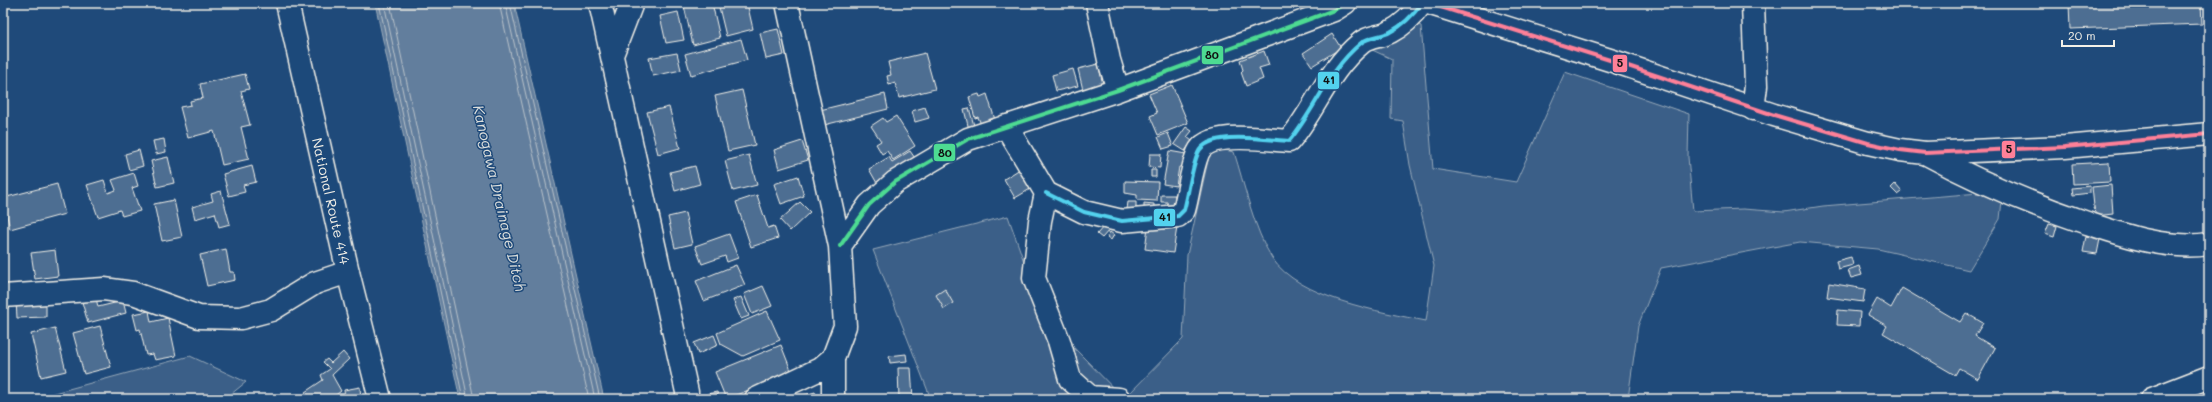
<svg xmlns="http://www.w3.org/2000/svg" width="2212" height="402" font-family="Mali,sans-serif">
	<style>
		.green { fill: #3a5f88; stroke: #97a8b8 }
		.water { fill: #627e9d; stroke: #9cacbb }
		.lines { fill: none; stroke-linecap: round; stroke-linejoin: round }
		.shore { stroke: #bac3ca; stroke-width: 1 }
		.building { fill: #4d6e92; stroke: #f4f1e8 }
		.minor-casing { stroke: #f4f1e8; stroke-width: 25 }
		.major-casing { stroke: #f4f1e8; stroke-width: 25 }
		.highway-casing { stroke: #f4f1e8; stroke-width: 25 }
		.minor { stroke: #1f4a7a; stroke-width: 22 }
		.major { stroke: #1f4a7a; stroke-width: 22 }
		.highway { stroke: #1f4a7a; stroke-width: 22 }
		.bus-1-casing { stroke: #1f4a7a; stroke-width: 7 }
		.bus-2-casing { stroke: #1f4a7a; stroke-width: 7 }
		.bus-3-casing { stroke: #1f4a7a; stroke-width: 7 }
		.bus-1 { stroke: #ff8098; stroke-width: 4 }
		.bus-2 { stroke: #53d2ee; stroke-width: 4 }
		.bus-3 { stroke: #4ddb92; stroke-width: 4 }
		.labels { text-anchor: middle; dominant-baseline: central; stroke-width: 3; stroke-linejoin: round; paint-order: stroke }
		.street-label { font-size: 14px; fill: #f4f1e8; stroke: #1f4a7a }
		.water-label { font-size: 15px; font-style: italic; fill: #dee0dd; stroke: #1f4a7a }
		.line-badge { stroke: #1f4a7a; stroke-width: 1.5 }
		.pale-badge-label { font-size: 11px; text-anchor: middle; font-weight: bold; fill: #111 }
	</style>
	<rect width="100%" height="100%" fill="#1f4a7a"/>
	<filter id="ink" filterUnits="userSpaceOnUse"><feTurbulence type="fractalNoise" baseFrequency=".025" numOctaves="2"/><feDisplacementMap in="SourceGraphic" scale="8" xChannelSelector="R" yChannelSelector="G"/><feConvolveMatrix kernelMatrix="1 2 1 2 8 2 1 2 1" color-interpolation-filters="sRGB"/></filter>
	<g filter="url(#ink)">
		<path class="green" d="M1415,23L1421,26L1433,169L1516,182L1565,72L1689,114L1688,157L1693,211L1743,209L1784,212L1823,206L2003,191L2000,219L1969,270L1878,249L1800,242L1661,268L1638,326L1628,399H1124L1183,339L1187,255L1211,147L1234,152C1244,183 1254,230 1272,258C1298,298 1381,312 1426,321L1434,266L1410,165L1403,121L1391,119L1392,59L1370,49Z
			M1008,216L1043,316L1124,399H931L873,250Z
			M190,356L246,382L225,399H32Z"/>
		<path class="water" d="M375,3H514L604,399H460Z"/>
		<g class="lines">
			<path class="shore" d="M379,3L463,399
				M384,3L468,399
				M390,3L474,399
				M499,3L589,399
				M505,3L595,399
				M510,3L600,399"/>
		</g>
		<path class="building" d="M651,3H679L652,8Z
			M698,3H712L720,38L693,45L684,6Z
			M718,3H747L753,29L726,36Z
			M2069,3H2201L2202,24L2070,29Z
			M678,12L684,40L666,43L660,16Z
			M778,29L784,55L766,59L760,33Z
			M1332,34L1341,48L1312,66L1303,53Z
			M741,39L747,60L691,75L685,54Z
			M1264,51L1269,65L1259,68L1263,79L1246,86L1241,72L1243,70L1240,60Z
			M677,53L681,70L653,76L649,58Z
			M925,53L935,89L899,98L895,83L889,85L887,76L891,75L888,62Z
			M1098,64L1103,84L1083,90L1078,69Z
			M1073,69L1078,86L1056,91L1052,75Z
			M245,74L249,89L241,91L250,125L241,127L249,159L222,165L214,131L188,138L180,107L191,105L190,101L203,98L200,84Z
			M1172,85L1188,123L1158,135L1150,116L1157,113L1149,94Z
			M742,90L755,145L728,151L715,96Z
			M885,94L888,109L824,125L820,110Z
			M979,94L980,97L987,94L996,123L982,127L978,117L975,118L969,97Z
			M669,107L680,148L658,154L647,112Z
			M925,107L929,118L915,122L912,111Z
			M969,108L975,129L969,130L964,109Z
			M896,116L915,146L893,160L887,151L882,154L876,144L881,141L871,126L883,118L886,122Z
			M1186,127L1192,131L1187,137L1192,141L1185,151L1174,144Z
			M1168,133L1173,146L1163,149L1158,137Z
			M164,139L166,152L156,154L153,141Z
			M802,141L808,160L779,169L774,150Z
			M139,150L143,166L129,170L125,154Z
			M910,151L917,161L878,185L869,169L889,157L892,162Z
			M1169,151L1186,154L1184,167H1179L1176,186L1163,184Z
			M1150,154H1161L1160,168L1149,167Z
			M749,155L757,185L733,191L725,161Z
			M168,157L174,183L157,187L151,161Z
			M2109,162L2110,182L2073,184L2072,164Z
			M252,166L256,182L243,185L245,192L229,196L223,174Z
			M695,166L700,184L675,191L670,172Z
			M1020,169L1032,188L1015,198L1004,179Z
			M1151,170H1156V177H1151Z
			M134,173L138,186L132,188L140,211L122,216L120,210L98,217L87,185L104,180L108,193L116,190L112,180Z
			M798,176L804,196L781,204L774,184Z
			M1125,181L1158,182L1157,201L1137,200V195L1125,193Z
			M57,184L65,214L10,229L3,198Z
			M1895,184L1902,192L1898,195L1891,188Z
			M2111,185L2113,214L2095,216L2092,187Z
			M2090,186V193L2073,195L2072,188Z
			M221,191L230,224L219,227L215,213L195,219L192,207L213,201L211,194Z
			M757,195L768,228L774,226L778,238L751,247L736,202Z
			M1161,195H1175V207H1168L1167,202H1161Z
			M174,200L182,237L162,241L154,204Z
			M800,202L810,212L790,231L780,220Z
			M1128,202H1136V209H1127Z
			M1144,203L1154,204V214L1144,213Z
			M685,213L692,244L675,248L668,217Z
			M1160,224L1177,227L1173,253L1145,249L1148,227L1159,229Z
			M2049,224L2057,226L2054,237L2045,234Z
			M1104,226L1109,230L1102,238L1097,234Z
			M1110,232L1114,235L1111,240L1107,237Z
			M729,234L738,258L727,262L725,256L702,264L695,246Z
			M2086,236L2100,239L2097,254L2083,252Z
			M226,249L230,272H234L235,280L207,286L200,255Z
			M55,250L58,276L35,279L31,253Z
			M1851,257L1853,265L1838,269L1836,261Z
			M736,265L745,285L704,301L696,281Z
			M1859,266L1862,275L1851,278L1848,270Z
			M1829,283L1865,289L1863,302L1827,297Z
			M763,286L772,306L752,314L744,294Z
			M1902,288L1960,322L1966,313L1983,323L1975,336L1995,348L1978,379L1959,368L1955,375L1883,333L1887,326L1868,315L1877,299L1891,308Z
			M945,289L953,303L944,309L936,295Z
			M741,297L749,316L741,319L733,300Z
			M96,298L98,307L123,301L126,313L88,323L82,302Z
			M46,300V317L17,318L16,301Z
			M1838,310L1860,312L1859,326L1837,325Z
			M149,311L151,322L168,318L176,356L155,360L153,354L146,355L140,329L137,330L133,314Z
			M767,311L780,340L743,356L721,344L717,333Z
			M100,326L111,367L84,374L73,333Z
			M55,328L66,371L41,377L31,334Z
			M714,335L718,345L698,354L694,343Z
			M781,345L792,373L726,399L715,372Z
			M343,352L349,359L332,375L341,391L331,399H310L305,392L323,380L321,375L330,369L323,362L327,359L331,363Z
			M906,354L907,361L890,363L889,356Z
			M898,368H911L913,399H899Z
			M360,387L361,399H345L344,390Z
			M717,392L719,399H708L707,394Z
			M815,392L817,399H802V396Z"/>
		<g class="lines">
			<defs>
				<path id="minor" d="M600,3L687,392V399
					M787,3L840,246L845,326L833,358V399
					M1097,3L1109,60L1118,90
					M1753,3L1756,86L1753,109
					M612,55L632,3
					M1006,126L1046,193L1040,221L1034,278L1059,341L1070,379L1090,397L1119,399
					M1925,153C1980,183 2028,203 2087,223C2126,236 2167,250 2209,244
					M1046,193L1084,212L1122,221L1178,216L1184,210C1189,192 1191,170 1198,153C1208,129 1267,140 1289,141C1316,109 1327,71 1361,43C1369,36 1382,37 1390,32C1402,26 1414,14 1422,3
					M840,246L869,205L895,182L968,139L1118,90L1334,10L1345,3
					M3,296L104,289L133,293L199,317L241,318L271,310L315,283L348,272
					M756,399L820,369L833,358"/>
				<path id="major" d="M1428,3L1613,61L1774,115L1868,143L1900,150L1925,153L2065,147L2209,134"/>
				<g id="highway">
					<path id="s1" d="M287,3L348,272L380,399"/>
					<path d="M2152,399L2209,377"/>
				</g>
			</defs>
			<use href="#minor" class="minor-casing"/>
			<use href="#major" class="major-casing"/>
			<use href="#highway" class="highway-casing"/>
			<use href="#minor" class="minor"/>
			<use href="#major" class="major"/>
			<use href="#highway" class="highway"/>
			<defs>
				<path id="bus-1" d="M1428,3L1613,61L1774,115L1868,143L1900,150L1925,153L2065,147L2209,134"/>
				<path id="bus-2" d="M1046,193L1084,212L1122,221L1178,216L1184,210C1189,192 1191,170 1198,153C1208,129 1267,140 1289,141C1316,109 1327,71 1361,43C1369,36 1382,37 1390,32C1402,26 1414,14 1422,3"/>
				<path id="bus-3" d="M840,246L869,205L895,182L968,139L1118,90L1334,10L1345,3"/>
			</defs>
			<use href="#bus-1" class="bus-1-casing"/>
			<use href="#bus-2" class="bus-2-casing"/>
			<use href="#bus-3" class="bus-3-casing"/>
			<use href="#bus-1" class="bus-1"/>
			<use href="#bus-2" class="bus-2"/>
			<use href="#bus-3" class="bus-3"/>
		</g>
	</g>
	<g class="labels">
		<g class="street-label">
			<text stroke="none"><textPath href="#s1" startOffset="203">National Route 414</textPath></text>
		</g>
		<g class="water-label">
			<text transform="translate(500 198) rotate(77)">Kanogawa Drainage Ditch</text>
		</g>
	</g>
	<g class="line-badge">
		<rect x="1201" y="45" width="23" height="20" rx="4" fill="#4ddb92"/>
		<rect x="1612" y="54" width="16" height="19" rx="4" fill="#ff8098"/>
		<rect x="1317" y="71" width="23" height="19" rx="4" fill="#53d2ee"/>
		<rect x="2001" y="140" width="15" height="19" rx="4" fill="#ff8098"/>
		<rect x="933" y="143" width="23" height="19" rx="4" fill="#4ddb92"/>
		<rect x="1153" y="208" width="23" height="19" rx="4" fill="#53d2ee"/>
	</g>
	<g class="pale-badge-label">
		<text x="1212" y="59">80</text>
		<text x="1620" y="67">5</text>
		<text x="1329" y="84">41</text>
		<text x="2009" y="153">5</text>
		<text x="945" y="157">80</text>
		<text x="1165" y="221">41</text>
	</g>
	<rect width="2212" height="402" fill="none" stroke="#1f4a7a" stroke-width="16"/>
	<rect x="8" y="8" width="2196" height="386" fill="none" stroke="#f4f1e8" stroke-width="1.5" filter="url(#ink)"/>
	<path d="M2062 40v6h52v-6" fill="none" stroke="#f4f1e8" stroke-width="2"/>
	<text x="2068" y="40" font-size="12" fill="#f4f1e8" stroke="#1f4a7a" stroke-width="3" paint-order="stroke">20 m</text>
</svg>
